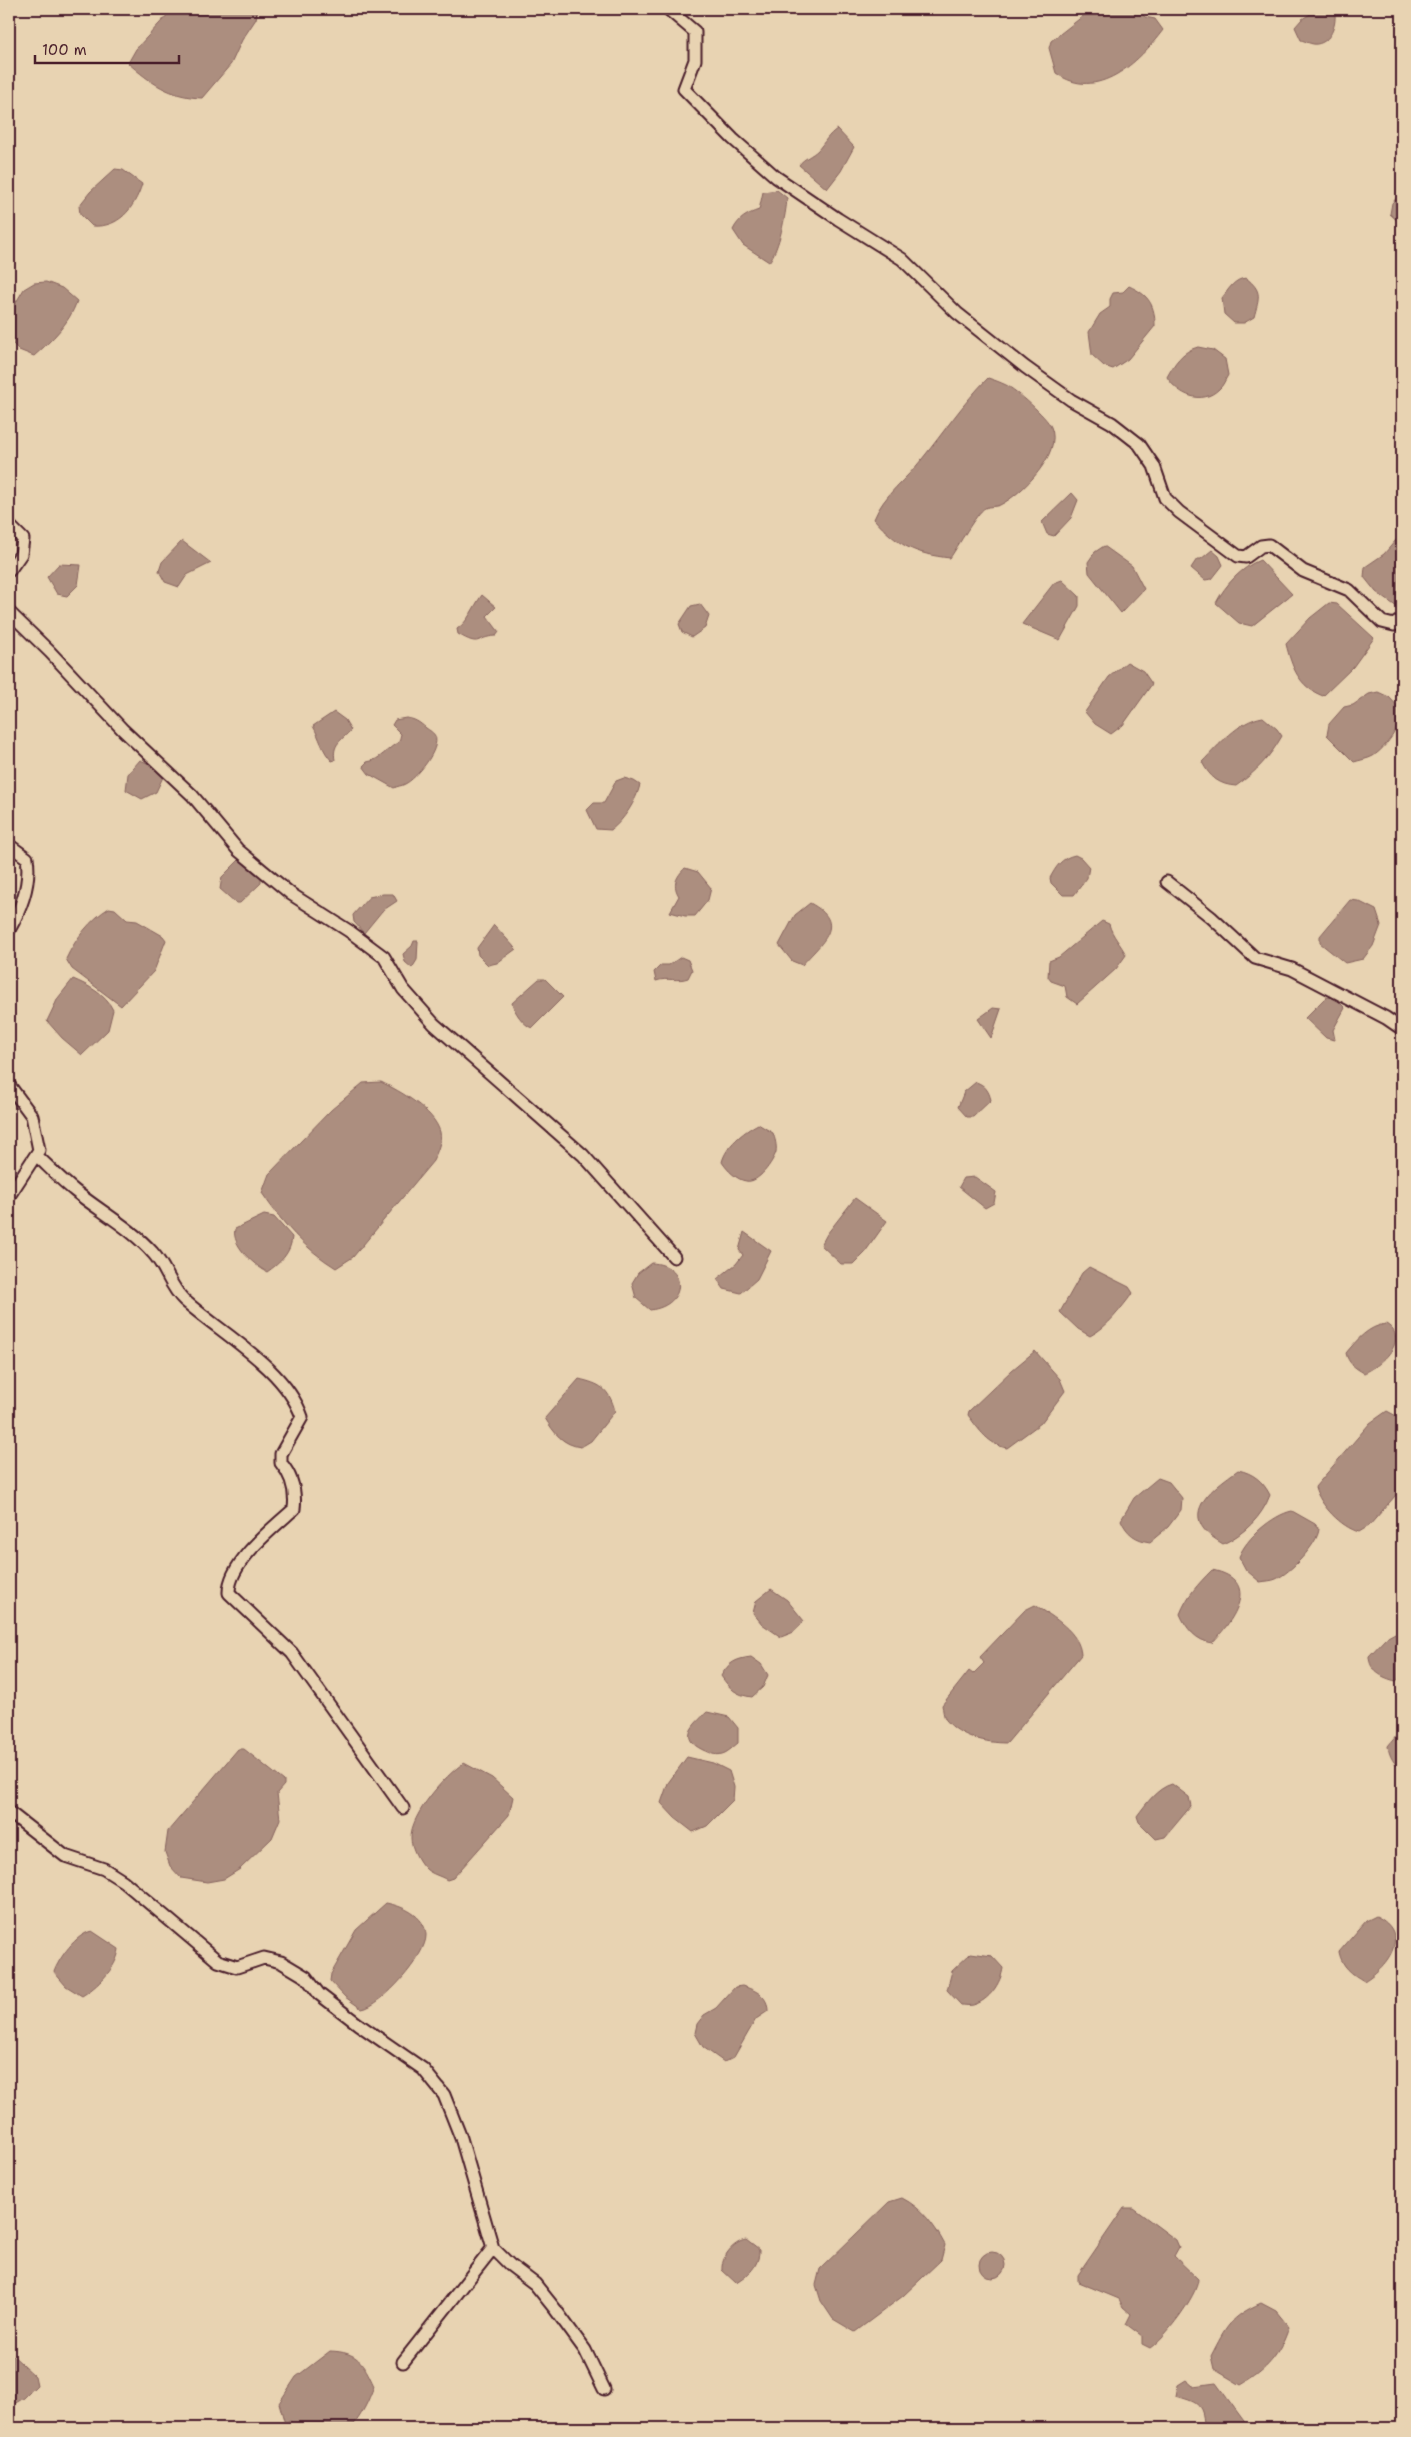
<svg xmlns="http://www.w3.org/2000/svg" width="1411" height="2437" font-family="'Shantell Sans',sans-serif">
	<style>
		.water { fill: #ac8e7f; stroke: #85625d }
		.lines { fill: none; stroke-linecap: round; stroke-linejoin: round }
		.street-casing { stroke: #4a1f2b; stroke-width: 15 }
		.street { stroke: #e8d3b2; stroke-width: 11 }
	</style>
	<rect width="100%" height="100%" fill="#e8d3b2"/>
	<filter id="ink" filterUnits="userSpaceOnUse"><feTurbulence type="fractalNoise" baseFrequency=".02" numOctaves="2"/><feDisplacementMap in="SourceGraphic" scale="10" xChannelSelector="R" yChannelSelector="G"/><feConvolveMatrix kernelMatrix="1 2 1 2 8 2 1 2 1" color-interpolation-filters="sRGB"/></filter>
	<g filter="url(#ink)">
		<path class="water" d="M183,9H258L256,19L242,40L231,64L202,98C170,97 151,83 128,63L136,49L171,11L179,12Z
			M1092,9H1137L1145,17L1155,19L1163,30C1139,62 1097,103 1056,73L1049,48L1051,41Z
			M1319,9H1330L1335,14C1336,25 1331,42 1317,44C1312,45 1305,41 1301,40L1295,27L1302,19Z
			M837,129L854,147L841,171L827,189L799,165C804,158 812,156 818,150C825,142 828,135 837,129Z
			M115,169L123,170L142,184C134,209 119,228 92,226L80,214L79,206L90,192Z
			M777,190L787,198C786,215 779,249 769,262L743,245L733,230C739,218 747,214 759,210L763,192Z
			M1402,192V225L1390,214L1392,203Z
			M1246,278C1263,291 1259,298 1254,317L1244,323H1234L1224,314L1222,298C1229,289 1234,279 1246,278Z
			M46,282L62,288L77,301C69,324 52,340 34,356L19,350L9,340V314L24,289L34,283Z
			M1129,286C1149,295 1155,305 1155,326L1128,359L1113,369L1104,366L1092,355L1089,332L1100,314L1110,307V299L1113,293L1123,292Z
			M1198,347L1213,350L1225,359L1228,375C1225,380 1223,386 1219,389C1202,406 1178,395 1167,377C1174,364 1182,351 1198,347Z
			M988,378C994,380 1000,382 1006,385C1016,390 1047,417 1051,427C1063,453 1022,494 1000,505C996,507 989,506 985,508C977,512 957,548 950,558C914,554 897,545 874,519C884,494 906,480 922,459C944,432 963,403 988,378Z
			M1072,493L1078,500L1071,518L1054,536L1047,534L1042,522Z
			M1402,533V601L1397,607L1376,592L1364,577L1365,567L1384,554Z
			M182,541L211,563L187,575L179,587L165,582L159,571L162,562Z
			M1104,546L1132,566L1144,589L1121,613L1089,573L1088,562L1095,552Z
			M1212,550L1219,556L1223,565L1212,579L1205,580L1191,568L1197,559H1201Z
			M1260,560L1292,594L1252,626L1239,623L1216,603C1225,585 1242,567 1260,560Z
			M59,564L81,565L78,585L67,596L57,594L47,577Z
			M1062,580L1079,596V606L1060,640L1022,624L1054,583Z
			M482,595L496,607L487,616L499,632L496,636C475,637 482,648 458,634L457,629C469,621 473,607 482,595Z
			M1329,603L1337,604L1374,638L1353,667L1323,696C1299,687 1292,668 1286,644L1310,618Z
			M700,604L709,616L705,628L692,637L682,632L679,624L691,606Z
			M1127,662L1143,671L1152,684L1123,725L1111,734L1095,724L1085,712L1109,677Z
			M1378,692L1389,697L1402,711C1401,726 1386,748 1373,756C1368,759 1360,760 1354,762L1327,735L1329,724L1344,707L1353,705L1369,694Z
			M334,712L345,720L351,730C341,741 332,744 335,760L332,761C322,751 320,738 313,726Z
			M1263,717L1277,729L1282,736C1270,757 1256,772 1236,786C1220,785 1210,778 1202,762C1219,745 1238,721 1263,717Z
			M406,718C415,719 419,722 426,728C429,730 434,733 435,736C441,749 416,779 405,784C402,786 397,786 394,788L369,774L363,766L367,762C381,760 387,748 399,742L401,734L392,725L395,720Z
			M140,760L152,765L163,777L156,792L142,799L126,790L128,774Z
			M624,778L634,781L640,785C636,801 624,820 611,830L596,829L587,810L594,803H604L616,781Z
			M1075,855L1081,858L1089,867L1087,878L1074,895H1063L1051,883L1050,878C1056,867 1061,858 1075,855Z
			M241,858L261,875V883L240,903H236L220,889L222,877Z
			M685,868L698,872L711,888L708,900L695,916H685L670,912L679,896C672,885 676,877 685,868Z
			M383,894H393L397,901L382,911L364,933L354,922L353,915L369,897Z
			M1350,900L1358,901L1376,910L1381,925L1373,946L1363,959L1345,963L1320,943V936Z
			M810,903C849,924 821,943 802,965L792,961L779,945L795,915Z
			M109,908L115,909L127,920L137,921L163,936L166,940L154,971L121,1006L72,969L66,959C75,939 91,919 109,908Z
			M1102,921L1109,924C1112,936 1121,944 1126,955L1116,969L1077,1004L1067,997L1065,986L1051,981L1048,977L1049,961L1059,957Z
			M494,925L516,949L497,963L488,965L478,955L477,948Z
			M414,941H418L417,960L412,968L405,962L403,954L412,946Z
			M681,957L688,960L692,970L688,978C678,982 667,977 656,981L654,972L661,965H669Z
			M73,979C88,985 106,995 113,1010L108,1030L82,1055L62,1038L47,1021L58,998Z
			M539,979H545L563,997L532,1028C523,1025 514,1011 512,1003Z
			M1326,997L1335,998L1345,1008L1333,1030L1335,1040L1326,1038L1305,1018Z
			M993,1008L1001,1009L991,1038L978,1019Z
			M381,1082C400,1091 434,1110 440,1132C442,1142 437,1152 433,1161L353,1257L336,1268C305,1249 282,1223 262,1193L269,1174L331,1110L363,1083Z
			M976,1082C985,1085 989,1091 991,1100L973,1117H967L958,1107L964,1092Z
			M758,1124L773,1133C775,1139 777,1145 776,1152C773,1162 758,1184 746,1181C737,1180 727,1170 722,1162C726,1146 743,1132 758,1124Z
			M975,1177L996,1192L994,1203L985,1208L959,1187L964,1178Z
			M855,1198L887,1221L865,1252L853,1264H841L821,1245L827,1234Z
			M264,1215L274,1217L292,1237C291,1253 280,1263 267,1272C254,1265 231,1245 235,1229Z
			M744,1232L771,1251L757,1279L741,1293L724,1289L717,1279L736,1264L743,1255L739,1250Z
			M651,1263C687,1264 689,1305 650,1310L636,1298L632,1283L638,1273Z
			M1089,1267L1129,1287L1133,1293C1120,1309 1109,1326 1090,1336L1078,1329L1060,1312L1082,1273Z
			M1386,1324C1411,1339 1381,1366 1364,1373C1355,1368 1348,1363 1346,1353C1357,1340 1368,1326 1386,1324Z
			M1035,1351L1060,1379L1065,1391L1041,1423L1007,1448C989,1445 979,1430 968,1415L969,1411L1012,1370Z
			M579,1379C600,1384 609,1388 615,1411L591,1441L581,1447C563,1445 554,1433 545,1418Z
			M1387,1411L1402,1419V1488L1369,1526L1359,1532C1341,1527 1320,1505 1315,1487L1370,1423Z
			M1238,1470C1253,1473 1263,1481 1270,1495C1262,1517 1244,1534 1223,1544C1215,1539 1203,1532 1200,1522C1192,1501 1224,1480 1238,1470Z
			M1158,1478L1169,1482L1182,1498L1181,1510L1168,1527L1150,1542C1136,1540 1127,1534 1121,1520L1134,1498Z
			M1292,1511L1315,1524L1319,1529C1318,1544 1290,1573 1276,1579C1272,1581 1265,1581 1260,1582L1246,1570L1239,1557C1246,1538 1273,1515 1292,1511Z
			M1212,1570C1262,1580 1234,1620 1212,1643C1196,1641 1186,1628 1180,1614C1187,1596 1198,1584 1212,1570Z
			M771,1589L787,1600L804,1621L794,1632L781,1637L762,1624L753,1613L756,1601Z
			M1035,1605C1053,1617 1080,1632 1081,1655L1007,1743C986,1743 960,1737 946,1720C943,1716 943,1709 942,1705L969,1671L973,1674L984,1663L980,1657L1025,1610Z
			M1397,1632H1402V1676L1396,1681C1383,1678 1369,1671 1369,1656L1386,1638Z
			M751,1657L761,1664L768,1675L763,1687L752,1697C736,1695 730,1689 721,1676C729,1662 736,1659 751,1657Z
			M707,1712L729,1717L738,1728V1743C733,1747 727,1753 722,1754C714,1756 710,1753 703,1750C678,1738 693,1725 707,1712Z
			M1402,1729V1770C1394,1764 1389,1756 1388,1746Z
			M238,1749H244L284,1781V1785L277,1793L280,1819L272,1838L240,1869L224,1879L207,1882L181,1878L170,1866L165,1852L168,1831Z
			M687,1757L713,1763L729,1771L734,1787L733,1800L707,1826L693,1832L675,1818L661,1803L668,1783Z
			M464,1763L492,1778L513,1797L509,1815L453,1878L447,1880C441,1876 431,1874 426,1869C419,1863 411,1847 411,1838C410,1815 445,1775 464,1763Z
			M1172,1784L1189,1797L1191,1806L1165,1837L1156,1839L1139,1822L1137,1816C1146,1804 1157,1788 1172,1784Z
			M386,1903C402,1906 425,1915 426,1935C427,1955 382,2006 362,2009L345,1997L330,1981L331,1974L356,1930Z
			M1376,1916C1411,1933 1390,1965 1364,1981C1352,1974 1342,1967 1339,1952L1366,1921Z
			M92,1931L119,1949C117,1968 97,1987 82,1996L66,1986L54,1972C59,1958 76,1934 92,1931Z
			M971,1953L992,1956L1003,1968C1001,1983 989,2001 973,2005C970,2006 964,2005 961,2005L947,1990L952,1971Z
			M742,1986C755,1990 768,1995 768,2011L756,2019L734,2057L724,2062L703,2047L695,2033L697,2024L704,2015L716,2008L735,1987Z
			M902,2198C922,2208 935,2226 945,2245L941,2260L903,2296L855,2332L833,2319L821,2301L816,2285L820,2269L889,2202Z
			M1124,2208H1133L1176,2240L1179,2247L1174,2256L1198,2279C1198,2295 1164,2339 1150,2348L1142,2344V2336L1126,2324L1131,2314L1123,2307L1119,2299L1078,2282V2275Z
			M746,2240L759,2250C760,2265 747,2277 736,2283L722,2270C721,2257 733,2242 746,2240Z
			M979 2265a13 13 0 1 1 26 0a13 13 0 1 1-26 0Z
			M1261,2303L1276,2311L1289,2327C1280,2355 1267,2370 1241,2385L1214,2369L1211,2356C1226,2327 1230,2317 1261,2303Z
			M330,2351C358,2352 363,2362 374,2386C368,2402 362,2415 351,2428H298L289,2420L285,2424L279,2403L296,2377Z
			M9,2352L35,2376L37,2385L24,2398L9,2407Z
			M1186,2380L1193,2386L1216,2383L1249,2428H1216L1204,2425C1203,2403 1196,2402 1176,2396L1178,2385Z"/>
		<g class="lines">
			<defs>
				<path id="street" d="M668,9L695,32V60L684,89L733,139L776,177L838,219L902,259L957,313L1025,367L1071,400L1112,423L1139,444L1154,466L1165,498L1179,512L1238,556L1246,557L1261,546L1269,545L1303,571L1349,590L1382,622L1394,625L1402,619
					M9,525L23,539L21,554L9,571
					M9,612L50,652L123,730L192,795L238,850L291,894L349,931L384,957L403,989L434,1024L583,1155L674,1257
					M9,845L27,858C31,883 21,909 9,930
					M1167,882L1211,917L1255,958L1292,969L1386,1018L1402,1029
					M9,1085L32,1116L39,1150L9,1196
					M36,1155C49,1167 61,1180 75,1191C101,1212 131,1228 153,1253C166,1267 170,1287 184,1300C222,1334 285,1368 302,1417L281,1454V1463C292,1476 296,1492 294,1509C274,1527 228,1563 229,1593L292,1653L403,1808
					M9,1812L65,1856L104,1869L123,1881L218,1961L237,1967L264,1958L281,1962L306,1977L319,1994L358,2024L423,2069L444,2095L461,2138L493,2248L510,2265L535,2284L555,2309L585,2350L604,2389
					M403,2362L493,2248"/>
			</defs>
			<use href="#street" class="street-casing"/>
			<use href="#street" class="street"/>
		</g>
	</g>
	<rect width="1411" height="2437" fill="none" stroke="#e8d3b2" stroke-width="30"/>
	<rect x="15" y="15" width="1381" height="2407" fill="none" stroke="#4a1f2b" stroke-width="2" filter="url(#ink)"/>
	<path d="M35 55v8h144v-8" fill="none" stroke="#4a1f2b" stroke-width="2.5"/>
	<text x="42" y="55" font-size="15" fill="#4a1f2b" stroke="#e8d3b2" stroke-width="4" paint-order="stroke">100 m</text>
</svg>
